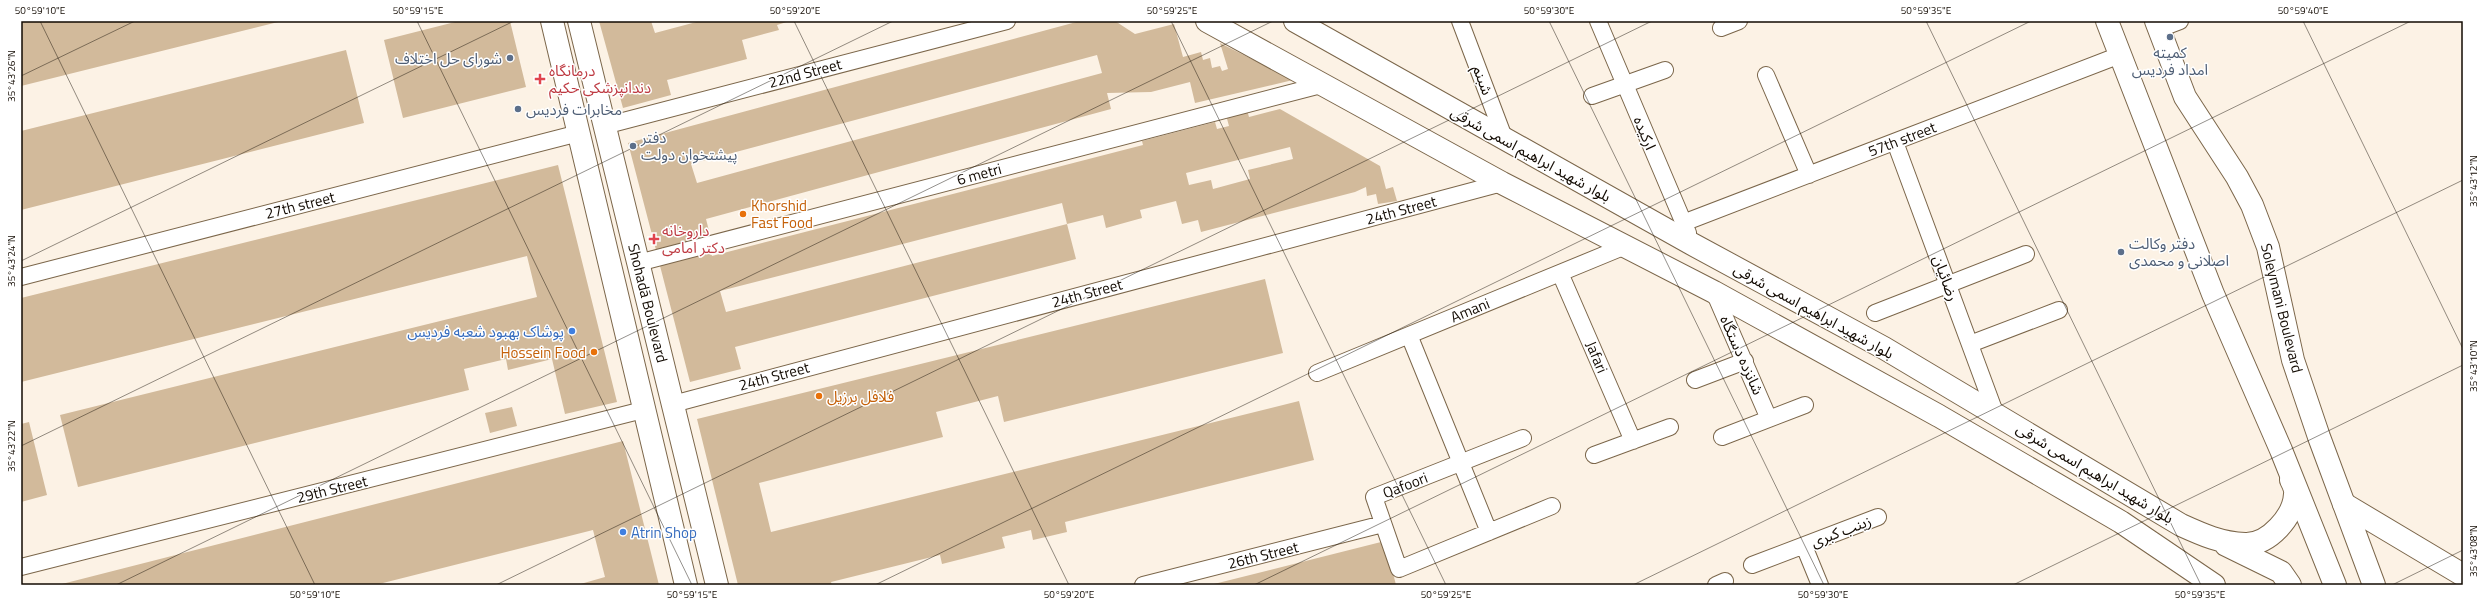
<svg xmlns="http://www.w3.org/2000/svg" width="2484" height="606" font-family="'Titillium Web','Noto Sans Arabic',sans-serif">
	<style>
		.building { fill: #d2ba9b; fill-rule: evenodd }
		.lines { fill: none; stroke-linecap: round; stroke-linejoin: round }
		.minor-casing { stroke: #7b664a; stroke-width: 18 }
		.secondary-casing { stroke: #7b664a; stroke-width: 24 }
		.primary-casing { stroke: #7b664a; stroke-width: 24 }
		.minor { stroke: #fff; stroke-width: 16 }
		.secondary { stroke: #fff; stroke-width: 22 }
		.primary { stroke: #fff; stroke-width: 22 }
		.ticks { fill: none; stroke: #120a02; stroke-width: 1; stroke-opacity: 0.45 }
		.service-dot { fill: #5c6f8a; stroke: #fff; stroke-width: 1.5 }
		.health-dot { fill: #e0444e; stroke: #fff; stroke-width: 1.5 }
		.food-dot { fill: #e8710a; stroke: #fff; stroke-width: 1.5 }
		.shop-dot { fill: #3f7fe0; stroke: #fff; stroke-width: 1.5 }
		.labels { text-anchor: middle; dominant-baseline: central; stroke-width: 3; stroke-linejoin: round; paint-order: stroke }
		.service-label { font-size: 15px; fill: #4e5e75; stroke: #fff; text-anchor: start }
		.health-label { font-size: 15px; fill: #be3a42; stroke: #fff; text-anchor: start }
		.street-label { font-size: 15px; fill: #120a02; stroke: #fff }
		.food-label { font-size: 15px; fill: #c56008; stroke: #fff; text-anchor: start }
		.shop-label { font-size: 15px; fill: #366cbe; stroke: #fff; text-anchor: end }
		.neatline { fill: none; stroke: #120a02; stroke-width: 1.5 }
		.ticks-label { font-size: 10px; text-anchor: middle; fill: #120a02 }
	</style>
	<rect width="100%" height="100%" fill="#fcf2e5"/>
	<path class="building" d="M21,21H278V22L21,86Z
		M459,21H510L526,87L403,118L384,40Z
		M599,21H651L655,33L700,21H790L777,25L779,30L742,40L747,59L667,80L671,95L623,108Z
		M1080,21H1115L1135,34L1174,24L1183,57L1201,52L1203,60L1210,58L1212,68L1220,66L1222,71L1228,69L1220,43L1293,80L1195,103L1190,82L1151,92L1107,93L1111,109L706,219L710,235L656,250L628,143ZM1097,55L1102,73L697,183L691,164Z
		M346,50L364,123L21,210V131Z
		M1280,109L1380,166L1386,189L1393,187L1397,201L1378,204L1376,194L1367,196L1366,187L1355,192L1201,232L1198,220L1182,224L1176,201L1140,210L1142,218L1106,228L1103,215L1067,224L1062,203L720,291L726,312L1067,224L1076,259L735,347L741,369L690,382L659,262L710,249L712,256L1143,145L1142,141L1215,122L1217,129L1229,126L1226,115L1247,110L1249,117ZM1290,147L1293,159L1248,170L1250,179L1213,189L1211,180L1189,185L1186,173Z
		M558,165L617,402L565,414L552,359L508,370L506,359L464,369L469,390L78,487L60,415L537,297L527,256L21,382V298Z
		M1265,279L1283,353L1004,422L998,396L936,412L943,437L759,483L771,532L1299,401L1314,460L1065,522L1067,532L1033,540L1031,530L1002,537L1005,548L942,564L940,555L831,582L832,585H738L697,419Z
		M512,407L517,426L490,433L485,413Z
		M29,422L47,495L21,502V424Z
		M623,441L659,585H577L605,577L593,530L375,585H58Z
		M1385,541L1396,585H1210L1266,571Z"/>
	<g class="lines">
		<defs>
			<path id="minor" d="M1460,21L1505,140
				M1598,21L1688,233
				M1721,28L1739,21
				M2159,29L2180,21
				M1766,75L1809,175
				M1592,96L1665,70
				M604,126L1007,21
				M1895,142L1996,415
				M1683,223L2120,55
				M638,263L1321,85
				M1560,273L1633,441
				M21,277L579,133
				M1714,292L1769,419
				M1875,313L2026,254
				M1409,335L1489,532
				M1970,344L2059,310
				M1317,373L1623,247
				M1695,380L1745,361
				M673,404L1502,183
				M1722,437L1805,405
				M1523,438L1374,497L1399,569L1552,506
				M1594,455L1670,427
				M1804,546L1820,585
				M1752,565L1878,517
				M21,567L643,410
				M1143,585L1383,524
				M1716,585L1725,581"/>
			<path id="secondary" d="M552,21L686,585
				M579,21L717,585
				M1207,21L1502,183L1714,292L1939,416L2121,522L2214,585
				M1295,21L1692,244L1884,348L2181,525C2203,535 2221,543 2245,544C2269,545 2294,516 2295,494C2296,490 2293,484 2291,480
				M2344,504L2463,575
				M2226,545L2281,572L2290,585"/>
			<path id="primary" d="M2107,21L2213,294L2281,450L2335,585
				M2156,21L2185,97L2237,177L2252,205L2268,247L2293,360L2319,437L2374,585"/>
		</defs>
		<use href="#minor" class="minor-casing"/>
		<use href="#secondary" class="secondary-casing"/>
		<use href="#primary" class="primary-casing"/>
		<use href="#minor" class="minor"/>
		<use href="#secondary" class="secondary"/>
		<use href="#primary" class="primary"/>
	</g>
	<path class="ticks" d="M40,21L315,585M417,21L692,585M794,21L1069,585M1171,21L1446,585M1549,21L1824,585M1926,21L2201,585M2303,21L2463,349M21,76L135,21M21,261L514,21M21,446L893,21M116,585L1273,21M496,585L1652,21M875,585L2031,21M1254,585L2411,21M1633,585L2463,180M2013,585L2463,365M2392,585L2463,550"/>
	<g class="service-dot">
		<circle cx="2170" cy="37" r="4"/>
		<circle cx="510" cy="58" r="4"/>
		<circle cx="518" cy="109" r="4"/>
		<circle cx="633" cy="146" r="4"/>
		<circle cx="2121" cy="252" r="4"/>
	</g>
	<g class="health-dot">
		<path d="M538 73h4v4h4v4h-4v4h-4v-4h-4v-4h4z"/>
		<path d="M652 233h4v4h4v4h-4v4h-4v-4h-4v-4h4z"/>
	</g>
	<g class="food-dot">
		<circle cx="743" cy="214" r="4"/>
		<circle cx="594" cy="352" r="4"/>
		<circle cx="819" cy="396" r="4"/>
	</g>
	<g class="shop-dot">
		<circle cx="572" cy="331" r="4"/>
		<circle cx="623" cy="532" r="4"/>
	</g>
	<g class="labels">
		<g class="service-label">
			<text x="2170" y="52" text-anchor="middle">کمیته<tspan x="2170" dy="17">امداد فردیس</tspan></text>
			<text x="502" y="58" text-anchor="end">شورای حل اختلاف</text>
			<text x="526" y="109">مخابرات فردیس</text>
			<text x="641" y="137">دفتر<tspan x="641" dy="17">پیشتخوان دولت</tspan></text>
			<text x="2129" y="243">دفتر وکالت<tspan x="2129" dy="17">اصلانی و محمدی</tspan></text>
		</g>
		<g class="health-label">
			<text x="549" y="70">درمانگاه<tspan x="549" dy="17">دندانپزشکی حکیم</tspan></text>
			<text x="662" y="230">داروخانه<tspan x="662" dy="17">دکتر امامی</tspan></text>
		</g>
		<g class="street-label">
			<text transform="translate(805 73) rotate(-15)">22nd Street</text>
			<text transform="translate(1483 80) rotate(69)">شبنم</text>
			<text transform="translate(1645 133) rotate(67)">ارکیده</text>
			<text transform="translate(1902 139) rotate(-21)">57th street</text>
			<text transform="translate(1531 154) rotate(29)">بلوار شهید ابراهیم اسمی شرقی</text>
			<text transform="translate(979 174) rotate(-15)">6 metri</text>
			<text transform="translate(300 205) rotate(-14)">27th street</text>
			<text transform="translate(1401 210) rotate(-15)">24th Street</text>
			<text transform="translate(1946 278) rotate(70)">رضائیان</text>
			<text transform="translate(1087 293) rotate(-15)">24th Street</text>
			<text transform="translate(648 303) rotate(76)">Shohadā Boulevard</text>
			<text transform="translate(2282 308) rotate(76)">Soleymani Boulevard</text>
			<text transform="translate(1470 310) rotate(-22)">Amani</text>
			<text transform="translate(1814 311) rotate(29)">بلوار شهید ابراهیم اسمی شرقی</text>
			<text transform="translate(1742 355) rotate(66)">شانزده دستگاه</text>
			<text transform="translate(1597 357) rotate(67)">Jafari</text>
			<text transform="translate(774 376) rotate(-15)">24th Street</text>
			<text transform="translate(2095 473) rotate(31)">بلوار شهید ابراهیم اسمی شرقی</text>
			<text transform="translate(1405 485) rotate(-21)">Qafoori</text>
			<text transform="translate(332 489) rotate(-14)">29th Street</text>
			<text transform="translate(1841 531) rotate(-21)">زینب کبری</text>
			<text transform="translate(1263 555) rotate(-14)">26th Street</text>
		</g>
		<g class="food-label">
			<text x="751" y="205">Khorshid<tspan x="751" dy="17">Fast Food</tspan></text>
			<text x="586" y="352" text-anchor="end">Hossein Food</text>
			<text x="827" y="396">فلافل برزیل</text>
		</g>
		<g class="shop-label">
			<text x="564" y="331">پوشاک بهبود شعبه فردیس</text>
			<text x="631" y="532" text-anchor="start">Atrin Shop</text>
		</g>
	</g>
	<rect width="2484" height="606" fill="none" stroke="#ffffff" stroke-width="44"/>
	<rect x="22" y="22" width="2440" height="562" class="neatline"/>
	<g class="ticks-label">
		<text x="40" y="14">50°59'10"E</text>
		<text x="418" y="14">50°59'15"E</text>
		<text x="795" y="14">50°59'20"E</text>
		<text x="1172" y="14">50°59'25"E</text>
		<text x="1549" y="14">50°59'30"E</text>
		<text x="1926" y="14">50°59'35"E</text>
		<text x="2303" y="14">50°59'40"E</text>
		<text transform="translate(11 76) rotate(-90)" y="4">35°43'26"N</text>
		<text transform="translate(2473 181) rotate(-90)" y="4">35°43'12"N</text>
		<text transform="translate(11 261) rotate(-90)" y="4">35°43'24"N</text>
		<text transform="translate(2473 366) rotate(-90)" y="4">35°43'10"N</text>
		<text transform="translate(11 446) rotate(-90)" y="4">35°43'22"N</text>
		<text transform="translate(2473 551) rotate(-90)" y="4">35°43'08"N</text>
		<text x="315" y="598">50°59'10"E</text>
		<text x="692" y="598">50°59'15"E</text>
		<text x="1069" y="598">50°59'20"E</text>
		<text x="1446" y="598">50°59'25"E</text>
		<text x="1823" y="598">50°59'30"E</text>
		<text x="2200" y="598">50°59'35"E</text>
	</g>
</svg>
